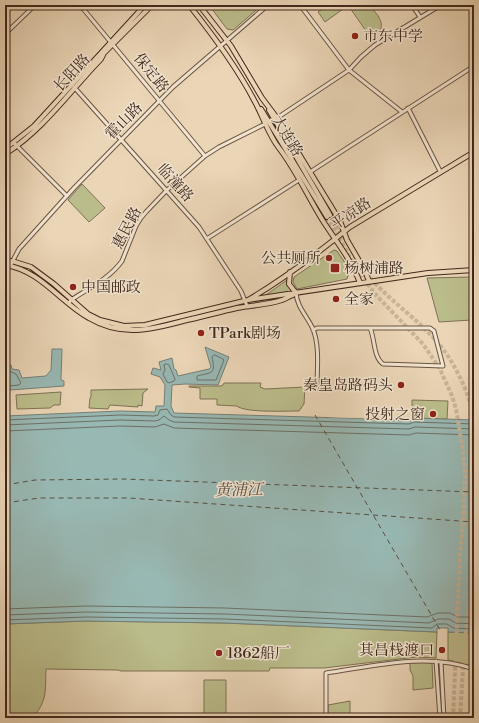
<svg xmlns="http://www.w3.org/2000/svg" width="479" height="723" font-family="'Libre Bodoni','Noto Serif SC',serif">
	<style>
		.green { fill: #bbbc8b; stroke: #7e7254 }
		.water { fill: #98b8b3; stroke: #767f77 }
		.pier { fill: #ead5b6 }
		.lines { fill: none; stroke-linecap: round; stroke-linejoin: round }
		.shore { stroke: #6d7068; stroke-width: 1 }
		.ferry { stroke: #584d42; stroke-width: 1; stroke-dasharray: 5 4; stroke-linecap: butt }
		.major-tunnel { stroke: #c8b397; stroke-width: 4; stroke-dasharray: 4 2; stroke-linecap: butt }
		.minor-casing { stroke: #6c5442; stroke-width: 5 }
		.major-casing { stroke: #42291c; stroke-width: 6 }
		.minor { stroke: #f1e4d0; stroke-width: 3 }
		.major { stroke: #ead5b6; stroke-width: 4 }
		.poi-dot { fill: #8f2418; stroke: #f1e4d0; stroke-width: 1.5 }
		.labels { text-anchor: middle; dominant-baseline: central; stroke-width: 3; stroke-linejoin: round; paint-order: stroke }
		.poi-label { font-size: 15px; fill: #42291c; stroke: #f1e4d0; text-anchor: start }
		.street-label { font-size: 15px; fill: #42291c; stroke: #f1e4d0 }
		.water-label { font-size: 16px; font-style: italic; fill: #584d42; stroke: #f1e4d0 }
	</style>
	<rect width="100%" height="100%" fill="#ead5b6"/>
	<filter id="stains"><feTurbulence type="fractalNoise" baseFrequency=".005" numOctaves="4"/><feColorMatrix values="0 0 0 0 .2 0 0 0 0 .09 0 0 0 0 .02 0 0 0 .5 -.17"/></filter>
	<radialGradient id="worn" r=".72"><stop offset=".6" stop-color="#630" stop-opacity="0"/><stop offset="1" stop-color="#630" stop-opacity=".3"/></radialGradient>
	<path class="green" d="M209,5H262L233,30L227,29Z
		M328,5H340L343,9L325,22L318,12Z
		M348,5H369C375,12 385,21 380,31C376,35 371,34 366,31Z
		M82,184L105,208L89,222L68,200Z
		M334,250L337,251L350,270L347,279L297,289L293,282L294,277Z
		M471,277L472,320L439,322L427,278Z
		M287,280L291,291L263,297Z
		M224,383H261L260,387L265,389L305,387L304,404L299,411C287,411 245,413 237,406L217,405V399H200V388L189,387V386H221L223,385Z
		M148,389L143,393L142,406L138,405V407L110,405L108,409L89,408L90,398L91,397V390Z
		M61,392L60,405H54L50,408L17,409L16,395Z
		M412,400L448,401L447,419L412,418Z
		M86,621L225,623L437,632L436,658L416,657L324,668H270L269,671H121L118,670L46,669C45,690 48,701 32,718H5V624Z
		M448,632L474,633V666L448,660Z
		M417,662H432L433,688L413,690V676L410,670V663Z
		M204,680H226V714H204Z
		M350,701V718H328V705Z"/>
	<path class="water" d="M205,347L229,357L218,385L185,384L172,385L171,406L174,413L410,420L412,418L474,420V633L448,632V628H437V632L225,623L86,621L5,624V416L120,411L155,412L156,406H164L165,385L160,377L151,374L153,368L161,370L159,362L172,358L174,369L176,370L178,376L209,369L211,367Z
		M52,349H62L61,380L64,381V386L10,390L5,393V365H11L12,369L19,370L22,378L46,376L51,370Z"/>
	<path class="pier" d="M327,415L409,418L411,416V420L327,417Z"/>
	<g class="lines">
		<path class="shore" d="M215,355L223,359L224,360L216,380H197V376C212,372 216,375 212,357Z
			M167,364L169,365L175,379L174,381L169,383L167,382L163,374L165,370L164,365Z
			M5,369L16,374L21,383L19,385L9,386L5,389
			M5,420L120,415L154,416L158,415L160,410L167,409L171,415L174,417L409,424L414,422L474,424
			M5,425L120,420L155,421L159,420L164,416L169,420L174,422L409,429L415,427L474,429
			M5,431L120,426L155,427L164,424L174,428L409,435L416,433L474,435
			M5,609L86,606L225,608L427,617L438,613H450L458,617H474
			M5,615L86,612L225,614L429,623L438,619H449L456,623L474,624
			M5,620L86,617L225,619L432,628L437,624H447L453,628L474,629"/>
		<path class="ferry" d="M315,415L440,630
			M5,485L35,480L123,479L474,492
			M5,503L39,498H129L474,522"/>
		<path class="major-tunnel" d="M330,215L346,241
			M327,217L356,268L375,294L423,344L440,369L452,396L456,409L463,451L465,473L463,523L460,554L453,718
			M367,274C387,299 417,318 438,343C454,361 469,393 474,417
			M460,718L465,638L474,578"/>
		<defs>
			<path id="minor" d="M80,5L205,156
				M300,5L349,70L402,112
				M412,5L420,17
				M5,34L32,8L34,5
				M74,87L199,227L241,291L247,306
				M408,108L440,171
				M277,118L349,70L361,57L375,45L441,5
				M14,143L67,196
				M310,172L474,66
				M208,238L299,180
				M10,266L19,249L74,188L173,87L268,5
				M296,293C297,307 307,316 313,329C320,347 317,369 317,388
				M69,303L71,300C89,288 109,279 122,261L136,226L141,218L146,212L167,190L205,156L219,147L265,124
				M313,330L317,328H430L434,331L443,366L383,364C373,357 375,338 370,328
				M436,661L440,718
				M441,662L444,718
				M326,718V673C374,666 427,652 474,669"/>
			<path id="major" d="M189,5C213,35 236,66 254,100C263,116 268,134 279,148C296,170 308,197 323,221C336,241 352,261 360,283
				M199,5L231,46L262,98L277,118L340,221L347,240L365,271L369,281
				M261,109L327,217
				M269,110L330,215
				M5,149L34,126L145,5
				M5,154C43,130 70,91 101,59L104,53L152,5
				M5,262L12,261L31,267L54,284L88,314L100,320L124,326L145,325L248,300L428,273L474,270
				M5,265C40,270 60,302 89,318C121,337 150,330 183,321C201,317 219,312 237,308C251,305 268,305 282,300C286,299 289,296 293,295
				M290,272L289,284L296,293
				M248,300C284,279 318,253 350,227L474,152"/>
		</defs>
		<use href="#minor" class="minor-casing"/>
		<use href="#major" class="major-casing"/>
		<use href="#minor" class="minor"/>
		<use href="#major" class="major"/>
	</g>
	<g class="poi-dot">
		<circle cx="355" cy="36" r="4"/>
		<circle cx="329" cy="258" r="4"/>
		<rect x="330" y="263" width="10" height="10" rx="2"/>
		<circle cx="73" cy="287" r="4"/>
		<circle cx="336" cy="299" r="4"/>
		<circle cx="201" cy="333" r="4"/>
		<circle cx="401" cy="385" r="4"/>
		<circle cx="433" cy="414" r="4"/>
		<circle cx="442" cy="650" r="4"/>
		<circle cx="219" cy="653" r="4"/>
	</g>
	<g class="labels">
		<g class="poi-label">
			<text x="363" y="36">市东中学</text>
			<text x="321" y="258" text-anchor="end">公共厕所</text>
			<text x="344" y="268">杨树浦路</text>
			<text x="81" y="287">中国邮政</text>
			<text x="344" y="299">全家</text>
			<text x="209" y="333">TPark剧场</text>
			<text x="393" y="385" text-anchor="end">秦皇岛路码头</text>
			<text x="425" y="414" text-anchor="end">投射之窗</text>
			<text x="434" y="650" text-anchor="end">其昌栈渡口</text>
			<text x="227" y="653">1862船厂</text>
		</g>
		<g class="street-label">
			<text transform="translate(72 73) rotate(-47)">长阳路</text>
			<text transform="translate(151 73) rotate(51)">保定路</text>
			<text transform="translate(124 121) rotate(-45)">霍山路</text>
			<text transform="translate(287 136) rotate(59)">大连路</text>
			<text transform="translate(175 183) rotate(48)">临潼路</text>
			<text transform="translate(351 214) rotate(-34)">平凉路</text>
			<text transform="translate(127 228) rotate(-62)">惠民路</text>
		</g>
		<g class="water-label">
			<text transform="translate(239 490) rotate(-1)">黄浦江</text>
		</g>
	</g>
	<rect width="479" height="723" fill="none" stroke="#ead5b6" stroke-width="20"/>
	<rect x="6" y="6" width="467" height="711" fill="none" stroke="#42291c" stroke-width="2"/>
	<rect x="10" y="10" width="459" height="703" fill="none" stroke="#42291c"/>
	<rect width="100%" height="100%" filter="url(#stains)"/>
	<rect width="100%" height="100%" fill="url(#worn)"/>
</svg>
